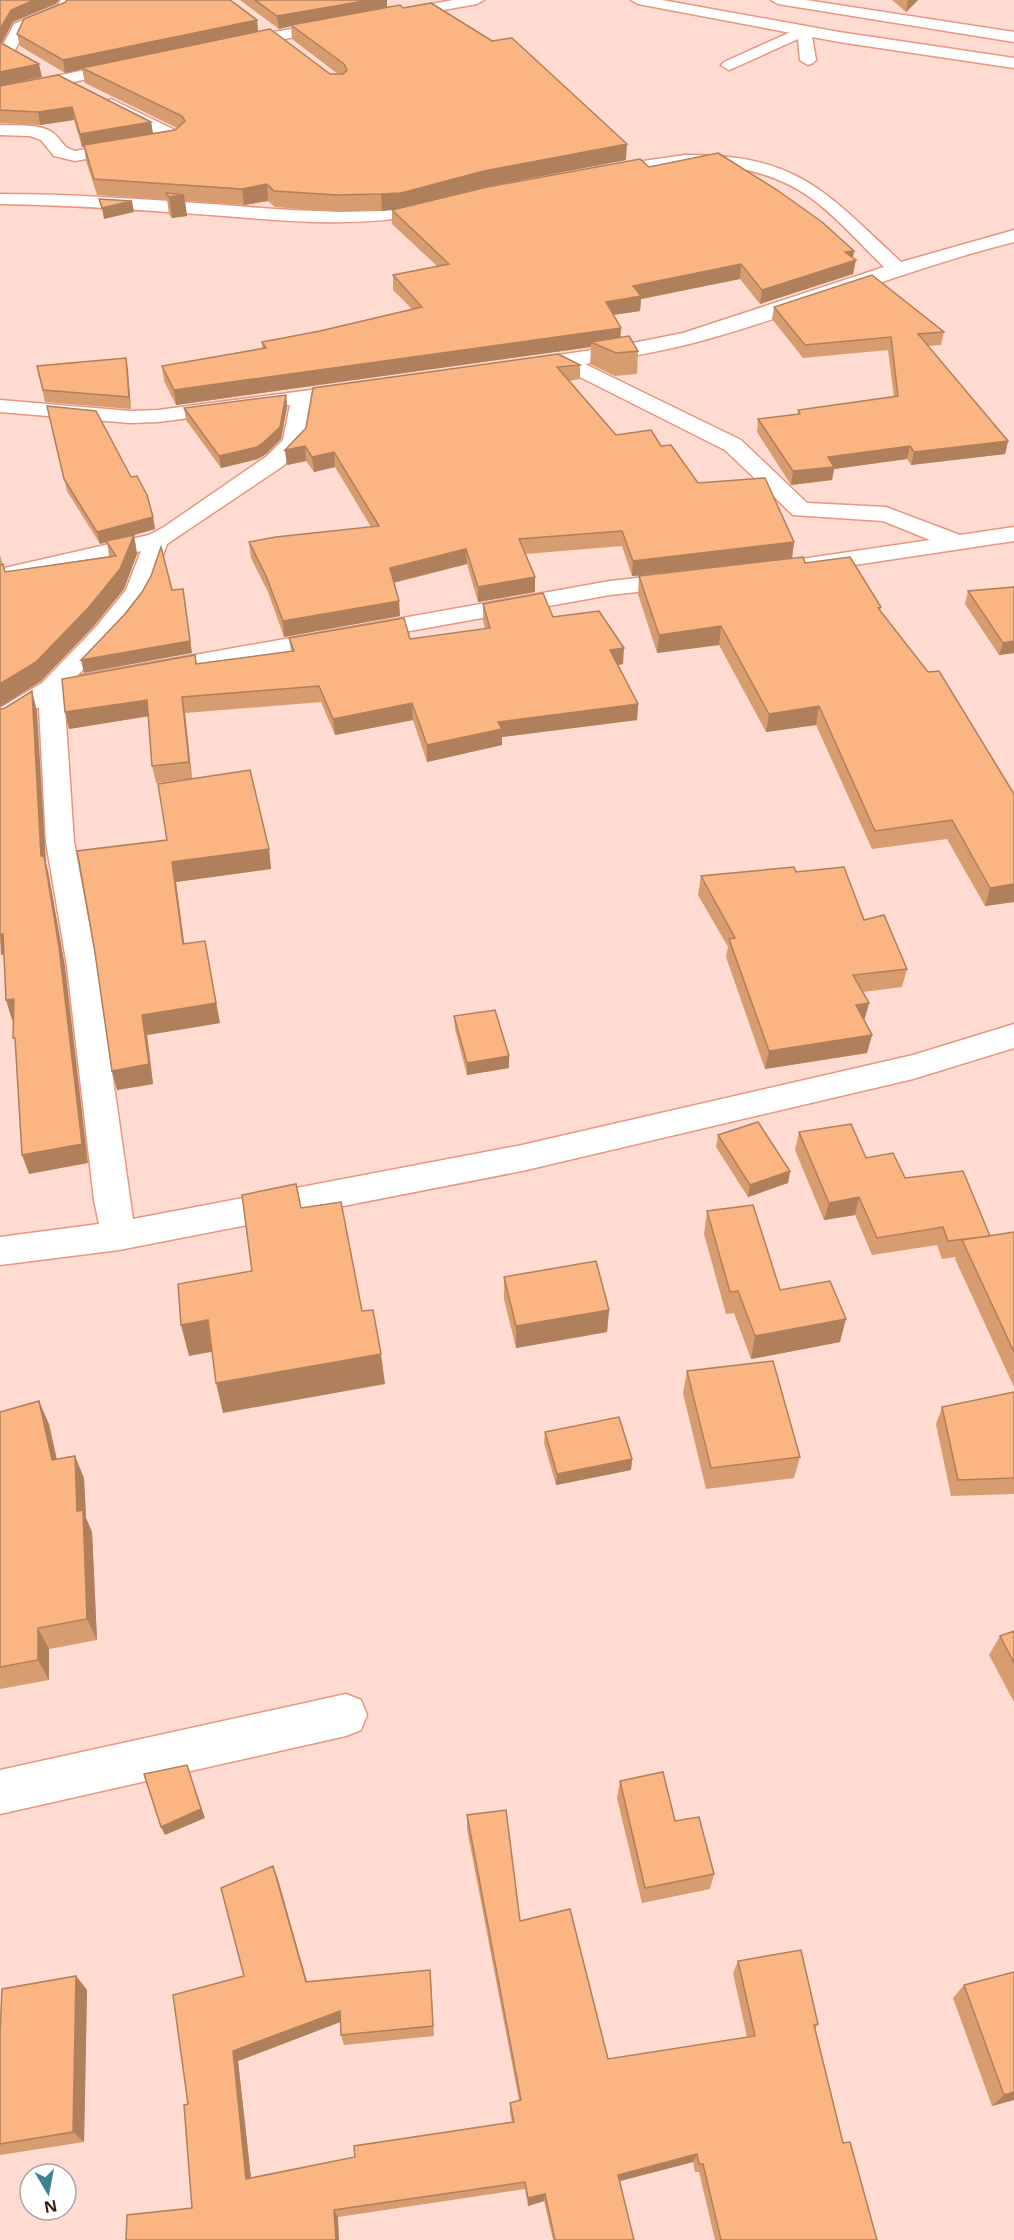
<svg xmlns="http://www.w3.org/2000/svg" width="1014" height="2240" font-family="'Noto Sans',sans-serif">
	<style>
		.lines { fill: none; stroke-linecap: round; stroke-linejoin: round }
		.street-casing { stroke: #e89680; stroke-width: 3 }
		.secondary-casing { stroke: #e89680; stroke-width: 3 }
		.street { fill: #fff; fill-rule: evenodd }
		.secondary { fill: #fff; fill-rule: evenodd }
		.wall { fill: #d89c71 }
		.shaded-wall { fill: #b07f5c }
		.building { fill: #fbb583; stroke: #b07f5c; stroke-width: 1.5 }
	</style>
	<rect width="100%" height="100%" fill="#ffdbd1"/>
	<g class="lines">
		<defs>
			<path id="street" d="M61,0H76L67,12L25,30L14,52H4L1,49L14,24L57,6Z
				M453,0H484L477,4L393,19L386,15L393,11Z
				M336,21L343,25L341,28L234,49L226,44L234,39Z
				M804,26L811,30L816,60L813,63L808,65L800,60L798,39L734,68L729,70L721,65L724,62Z
				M127,61L133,63L135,66L133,69L0,98V88Z
				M111,99L183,134L185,138L177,143L75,161L54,156L41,140L30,136L0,135V125C16,126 40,123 53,133C63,140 61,147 75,151L160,136L105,107L103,104Z
				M685,155C797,154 825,191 901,262L1014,230V242C906,269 804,313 697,342C660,352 622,358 585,364L741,440L807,503L886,507L960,535L1014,527V541L808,572L800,570L796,565L800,560L808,558L930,540L883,521L793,515L725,450L560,367L526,372L519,370L516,366L519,362L526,360L618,346L683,333L884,267C860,244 838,218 811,198C748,153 673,164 602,177L596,176L593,172L596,168L602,167Z
				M0,194C71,194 141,199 211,204C286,210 360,218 435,202L441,203L444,207L441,211L435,212C360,229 287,221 211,215C141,210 71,205 0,204Z
				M356,384L363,386L366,390L363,394L312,402L305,442L302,447L283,466L167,544L150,592L114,637L77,676L610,581L682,573L691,575L694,580L691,585L682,587L610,595L64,693L74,842L97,966L133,1219L522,1145L913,1055L1014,1024V1048L913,1079L522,1171L119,1250L0,1265V1237L99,1224L94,1200L67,966L46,842L39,707L9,726L0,728V708L42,683L96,627L126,590L141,551L0,583V569L149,535L164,527L267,456L283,440L290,405L158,422L130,423L0,412V400L130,411L158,410Z
				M346,1694L361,1700L367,1715L361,1730L346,1736L0,1814V1770Z"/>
			<path id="secondary" d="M631,0H662L839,32L1014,58V68L839,42L638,4Z
				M771,0H806L1014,32V42L778,4Z"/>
		</defs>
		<use href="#street" class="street-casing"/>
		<use href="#secondary" class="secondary-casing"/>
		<use href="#street" class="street"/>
		<use href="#secondary" class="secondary"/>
	</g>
	<path class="wall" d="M240,0H387V8L626,160L484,187L437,199L649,167L854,251L853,258V274L760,304L740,279L641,299L640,311L613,315L621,328L620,337L638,351L637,374L615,376L590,364L591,347L176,405L164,381L162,366L262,348V342L320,331L412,309L393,290V275L437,266L392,224V210L395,209L382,211L338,212L275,207L268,201L244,205L185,201L187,216L172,218L169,214L167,200L97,195L86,161L84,147H82L74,120L40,125L0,123V86L151,122L153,133L175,130L177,128L85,83L82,69L65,73L20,46L17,34L257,20L258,31L330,74H338L292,39L291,26L279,29Z
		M892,0H918L906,12Z
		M774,307L944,332L941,345L928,346L1008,441L1005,454L911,465L907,459L834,469L832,480L791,485L757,432L758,419L798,414V410L894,397L888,350L803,358L772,319Z
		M126,358L131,409L45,402L37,366Z
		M580,365V379L569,381L616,435L661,446L698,483L794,542L792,558L632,576L622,546L525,554L535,577V592L478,602L467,564L394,583L400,616L284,637L268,592L251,558L249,542L371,527L335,467L314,472L306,461L287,465L285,450L306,428L313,388Z
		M286,395L287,407L281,439L266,454L258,459L221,468L186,420L184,408Z
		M47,406L153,517L155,529L134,535L137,554L124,589L94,626L41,681L0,707V555L5,572L109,556L107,542L100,544L67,491Z
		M805,563L881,607L880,611L1014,794V902L985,906L947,839L872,849L816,725L766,732L719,645L657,653L638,594L639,576Z
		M1014,587V653L999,655L965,604L968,591Z
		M483,604L553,617L623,664L618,665L638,704L637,720L502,737V745L427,762L413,720L335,735L321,702L185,713L192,778L269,849L271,869L176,882L184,944L220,1023L147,1035L153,1084L117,1090L167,840L187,779L156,783L152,766L148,716L69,729L195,655L197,664L291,651L289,638L410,639L485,629L483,620Z
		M796,872L864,920L907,969L902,987L863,992L869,1003L864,1021L872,1035L867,1053L765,1069L726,957L728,947L698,895L701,876Z
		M454,1016L509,1068L467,1075L455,1029Z
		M799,1132L866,1158L905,1178L990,1236L1014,1232V1387L955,1259L956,1257L942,1259L937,1245L872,1255L855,1215L824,1220L795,1150Z
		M718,1135L790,1171L788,1183L748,1197L716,1147Z
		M707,1211L780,1290L840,1342L751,1359L734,1313L726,1314L704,1234Z
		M504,1277L609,1310L607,1332L516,1348L504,1299Z
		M687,1371L800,1457L794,1478L706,1489L683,1393Z
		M1014,1392V1494L951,1496L936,1424L942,1407Z
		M0,1412L49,1424L56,1459L84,1478L86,1518L92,1532L97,1640L49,1649V1680L0,1689Z
		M545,1432L632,1459L631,1470L556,1485L544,1443Z
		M1014,1631V1702L989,1655L1000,1636Z
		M620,1781L675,1821L714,1874L710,1889L642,1903L617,1798Z
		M467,1815L520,1921L608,2059L747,2037L733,1973L738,1961L818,2024L815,2029L843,2143L877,2240H715L699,2172H695L693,2162L620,2181L634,2240H553L544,2201L528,2206L525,2189L338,2217L192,2208L188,2104L244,1976L273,1866L307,1981L430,1970L431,1982L434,2036L344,2045L341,2035L340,2022L238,2061L251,2178L355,2157L512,2123L510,2112V2103L519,2100L467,1829Z
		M76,1976L87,1990L84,2142L0,2155V2034Z
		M964,1985L1014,2100L992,2106L953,1998Z"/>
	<path class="shaded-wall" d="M34,0H59L56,4L13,22L2,43H0V29L11,10Z
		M370,0H387V9L291,25V26L279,29L277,16Z
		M908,0H918L906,12Z
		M257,20L258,33L82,68V69L65,73L63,60Z
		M39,64L42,77L0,86V72Z
		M72,107L74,120L40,125L38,112Z
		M151,122L153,135L82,147L80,134Z
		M627,144L626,160L484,187L402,209L382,211L381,194L484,171Z
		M267,184L268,201L244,205L242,189Z
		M184,195L187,216L172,218L169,197Z
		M132,201L134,212L104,219L102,208Z
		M854,251L852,261L856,260L853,274L760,304L762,290L845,252Z
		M741,264L740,279L641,299L640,311L605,316L606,302L633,286Z
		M621,328L620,343L591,342V347L176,405L174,390Z
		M126,358L128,370L131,409L129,397Z
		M286,395L287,407L281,439L266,454L258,459L221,468L219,456Z
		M1008,441L1005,454L911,465L914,452Z
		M305,446L306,461L287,465L285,450Z
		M910,446L907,459L834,469L832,480L791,485L793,471L828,457Z
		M334,452L335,467L314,472L312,457Z
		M153,517L155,529L134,535L137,554L124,589L94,626L41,681L0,707V684L134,535L100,544L97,532Z
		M794,542L792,558L632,576L633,561Z
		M466,549L467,564L391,583L390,568Z
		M535,577V592L478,602V587Z
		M185,601L192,653L84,673L81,660Z
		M399,601L400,616L284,637L283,621Z
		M721,626L719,645L657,653L659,635Z
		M1014,641V653L999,655L1003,643Z
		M624,648L623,664L609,667L610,650Z
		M32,691L37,711L46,863L49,876L65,966L88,1163L29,1174L22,1155L41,856Z
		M182,697L185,713L192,779L189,762Z
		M147,700L150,716L69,729L65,712Z
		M412,703L413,720L335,735L333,719Z
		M638,704L637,720L502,737V745L427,762V745L498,722Z
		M819,706L816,725L766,732L769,714Z
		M269,849L271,869L176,882L187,964L183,944L172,862Z
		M1014,884V902L985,906L990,888Z
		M3,934L9,954L1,955L0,935Z
		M205,941L220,1023L147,1035L153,1084L117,1090L112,1071L142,1015Z
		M14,999L20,1018L12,1020L6,1000Z
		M869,1003L864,1021L856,1005Z
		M872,1035L867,1053L765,1069L769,1051Z
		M509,1056V1068L467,1075V1063Z
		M790,1171L788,1183L748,1197L750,1185Z
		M859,1197L855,1215L824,1220L829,1203Z
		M609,1310L607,1332L516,1348V1326Z
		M846,1319L840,1342L751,1359L755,1336Z
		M208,1320L216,1351L189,1356L181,1325Z
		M381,1354L385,1384L223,1413L216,1383Z
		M39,1401L49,1424L62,1482L52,1460Z
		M75,1456L84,1478L86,1518L92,1532L97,1640L87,1619L77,1511Z
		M632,1459L631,1470L556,1485L557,1474Z
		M38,1628L49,1649V1680L38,1660Z
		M187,1765L205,1818L165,1835L161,1827Z
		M273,1866L278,1879L310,1993L306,1982Z
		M76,1976L87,1990L84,2142L73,2132Z
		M340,2011L343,2021L238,2061L252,2187L246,2179L233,2051Z
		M1014,2092V2100L992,2106L1004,2095Z
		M697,2154L693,2162L616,2182L618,2175Z
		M545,2194L544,2201L528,2206V2198Z
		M334,2210L338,2217L339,2240H336Z"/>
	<path class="building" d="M0,0H34L11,10L0,29Z
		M67,0H230L257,20L63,60L17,34L24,19L66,2Z
		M255,0H370L277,16Z
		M431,3L492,41L512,38L627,144L484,171L401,193L381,194L337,195L274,191L267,184L242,189L94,179L84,145L175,130L185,121L182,116L82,68L270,29L330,74H343L347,70L344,64L291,25L400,5L403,8Z
		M0,44H3L39,64L0,72Z
		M58,75L151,122L80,134L72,107L38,112L0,110V86Z
		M718,153L777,190L822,222L854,251L845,252L856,260L762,290L741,264L633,286L641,296L606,302L621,328L174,390L162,366L266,348L262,342L320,331L422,307L393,275L449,264L392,210L487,187L640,159L649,167Z
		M166,193L184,195L169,197Z
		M99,199L132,201L102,208Z
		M872,275L944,332L918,334L1008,441L914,452L910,446L828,457L834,467L793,471L758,419L800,414L798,410L898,396L891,337L805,345L774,307Z
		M629,336L638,351L616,353L591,342Z
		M558,354L580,365L557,367L616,435L651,430L661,446L671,445L698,483L765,478L794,542L633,561L622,531L519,539L535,577L478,587L466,549L390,568L399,601L283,621L266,576L249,542L276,537L379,526L334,452L312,457L305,446L285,450L306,428L313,388Z
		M126,358L129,397L43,390L37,366Z
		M286,395L280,427L264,442L257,447L219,456L184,408Z
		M47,406L96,411L131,477L137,476L147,495L153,517L97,532L64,479Z
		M134,535L120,569L90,606L36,662L0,684V565L3,564L5,572L116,556L106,541Z
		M161,547L172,590L183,589L190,641L81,660L125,614L142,592L151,576Z
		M803,557L805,563L850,557L881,607L878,608L928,672L939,671L1014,794V884L990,888L952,820L875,831L819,706L769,714L721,626L659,635L639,576Z
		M1014,587V641L1003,643L968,591Z
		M543,593L553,617L599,611L624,648L610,650L638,704L498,722L502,729L427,745L412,703L333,719L319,686L182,697L189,762L152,766L147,700L65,712L62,679L195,655L196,664L294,651L289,638L404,618L410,639L490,628L483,604Z
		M32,691L41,856H44L59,947L82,1144L22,1155L15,1038H13L14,999L6,1000L3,934L0,935V709L5,708Z
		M250,770L269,849L172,862L183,944L205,941L216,1003L142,1015L149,1064L112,1071L94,946L77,851L167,840L158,784Z
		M794,867L796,872L844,867L864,920L884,915L907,969L853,975L869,1003L856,1005L872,1035L769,1051L729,939L735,938L701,876Z
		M495,1010L509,1056L467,1063L454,1016Z
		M758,1122L790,1171L750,1185L718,1135Z
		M851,1124L866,1158L893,1153L905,1178L963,1171L990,1236L948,1241L943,1227L877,1238L859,1197L829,1203L799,1132Z
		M296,1184L301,1208L341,1202L362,1311L373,1310L381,1354L216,1383L208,1320L181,1325L178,1284L252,1271L242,1195Z
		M753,1205L780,1290L830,1281L846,1319L755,1336L738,1291L730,1292L707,1211Z
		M1014,1232V1352L962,1240Z
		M596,1261L609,1310L516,1326L504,1277Z
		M773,1361L800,1457L711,1468L687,1371Z
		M1014,1392V1478L958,1480L942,1407Z
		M39,1401L52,1460L75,1456L77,1511L83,1510L87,1619L38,1628V1660L0,1667V1412Z
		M619,1417L632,1459L557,1474L545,1432Z
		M1014,1631V1663L1000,1636Z
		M187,1765L201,1809L161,1827L144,1774Z
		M663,1772L675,1821L699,1817L714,1874L645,1888L620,1781Z
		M506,1810L520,1921L570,1909L608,2059L755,2036L738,1961L801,1950L818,2024L814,2025L843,2143L850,2142L877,2240H721L703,2164H699L697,2154L618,2175L634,2240H555L545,2194L528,2198L525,2182L334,2210L336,2240H126L127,2215L192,2208L184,2105L188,2104L173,1995L244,1976L221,1888L273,1866L306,1982L430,1970L433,2026L341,2035L340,2011L233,2051L246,2179L355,2157L354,2146L514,2122L510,2103L521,2100L467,1815Z
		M1014,1972V2092L1004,2095L964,1985Z
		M76,1976L73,2132L0,2144V2034L2,1989Z"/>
	<g transform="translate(48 2192) rotate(170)"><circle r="28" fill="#ffffff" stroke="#b1a4a1" stroke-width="1.5"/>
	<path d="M0-4.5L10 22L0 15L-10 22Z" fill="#3e8192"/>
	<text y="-9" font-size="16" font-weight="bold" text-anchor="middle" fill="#3c1c14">N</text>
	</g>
</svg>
